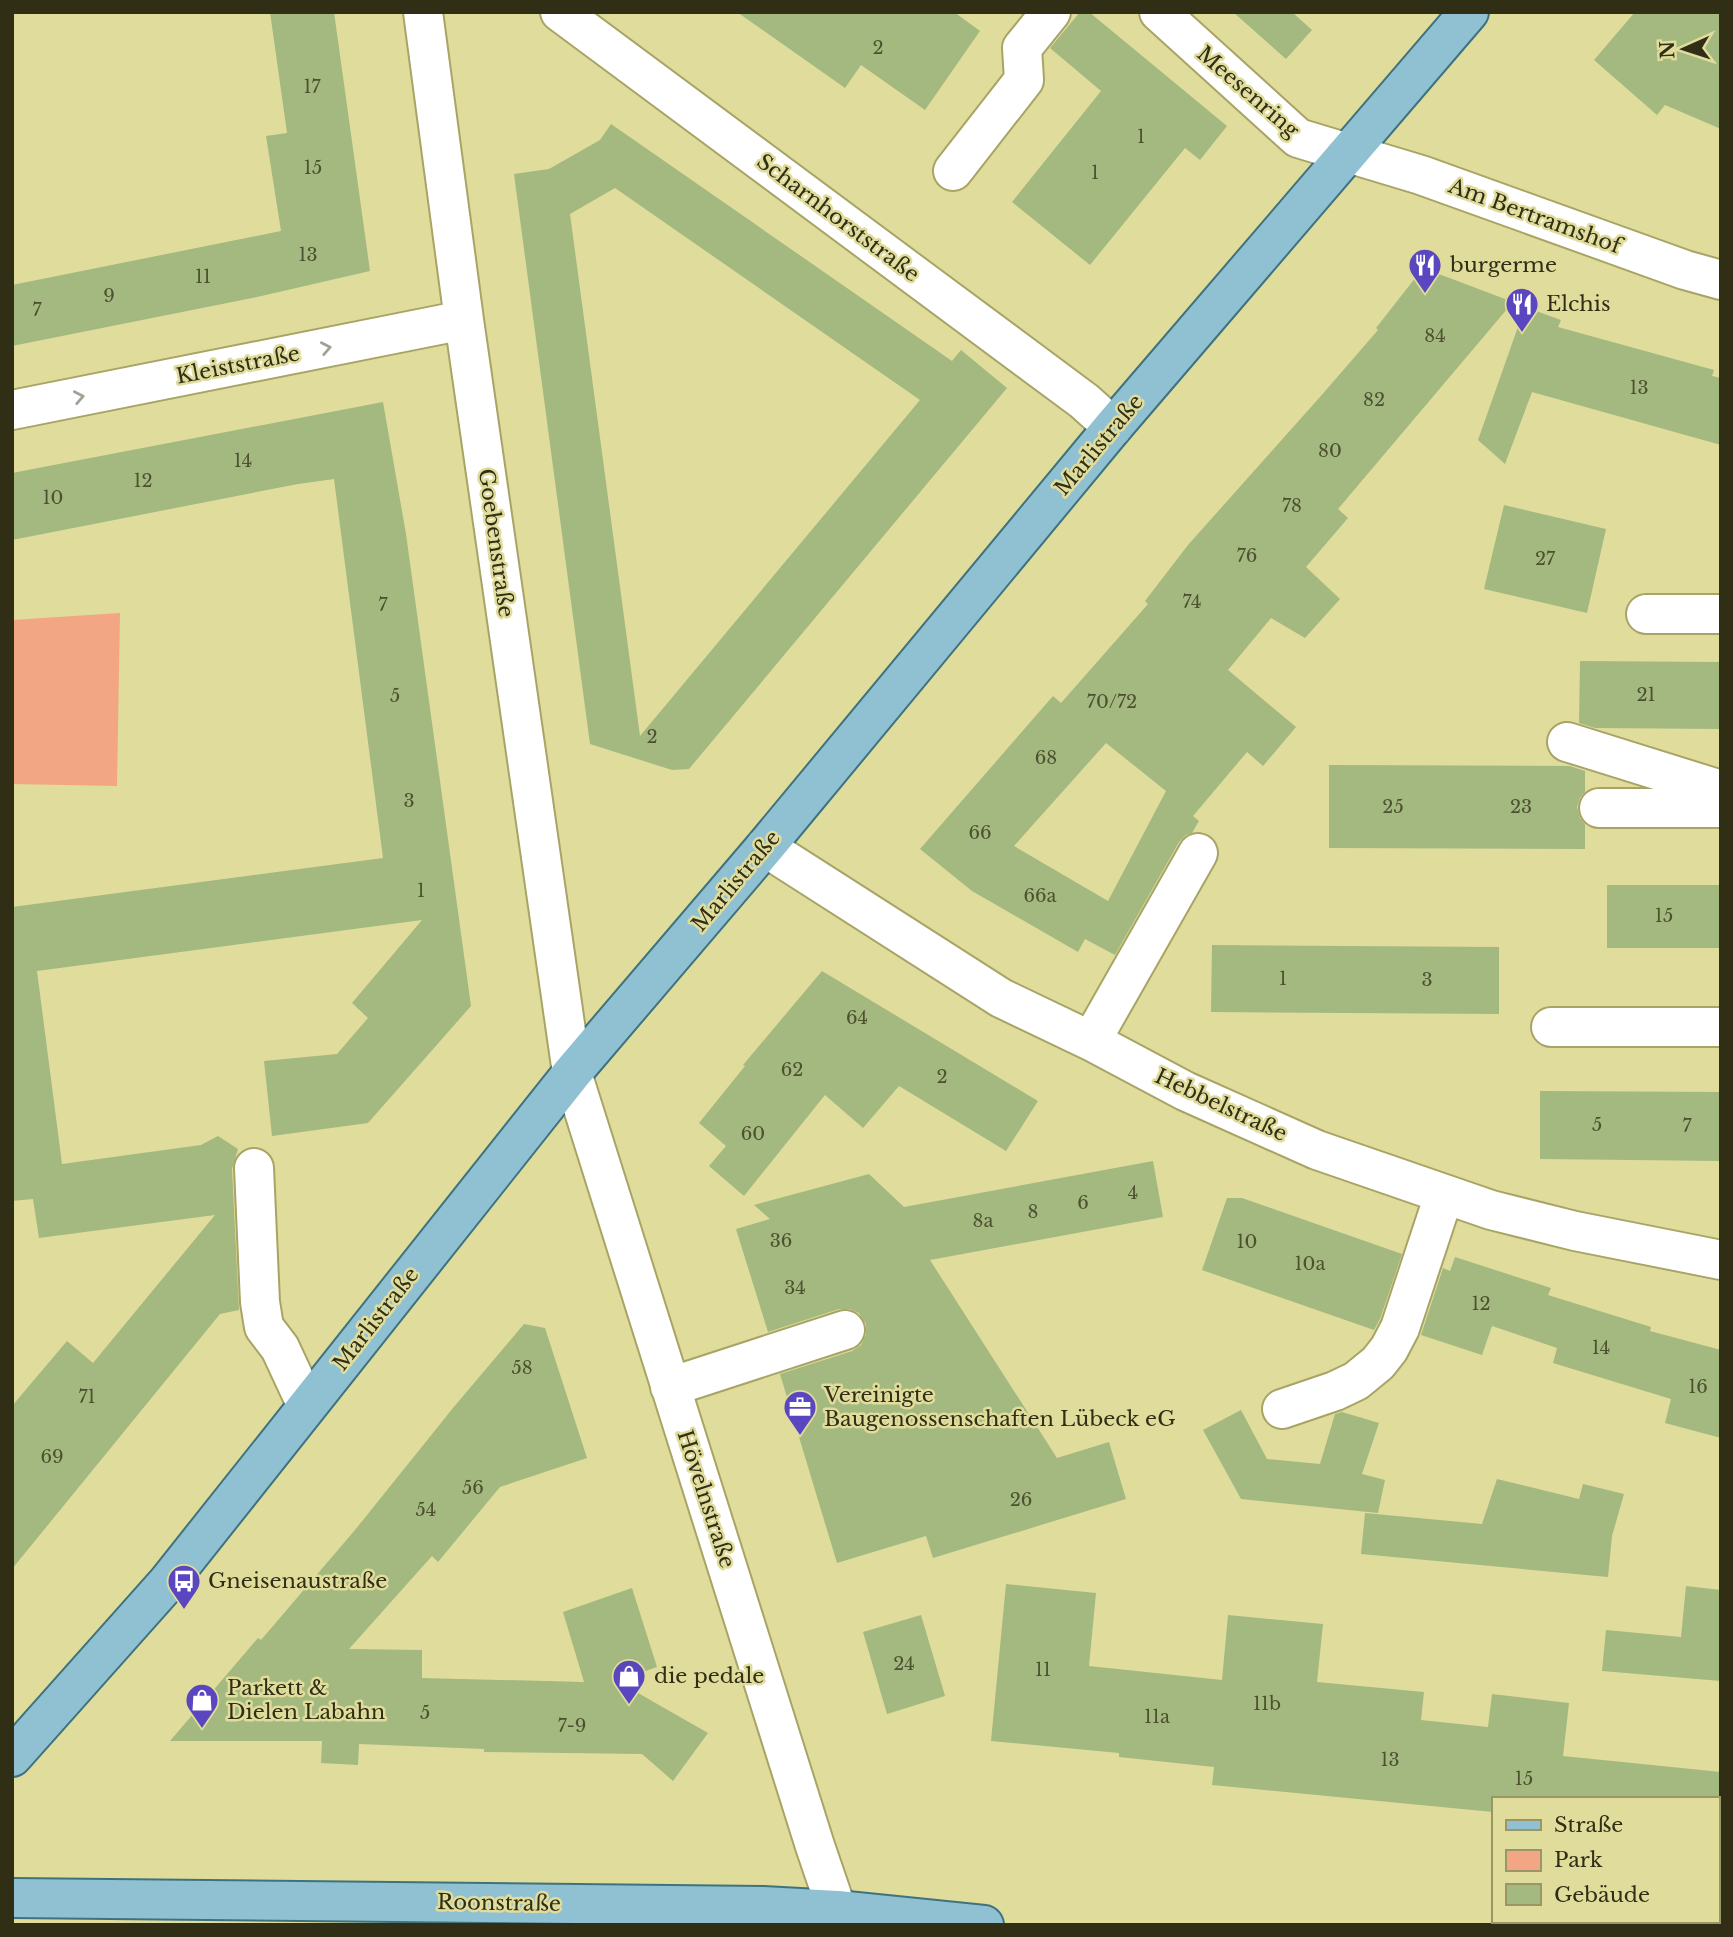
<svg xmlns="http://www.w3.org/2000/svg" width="1733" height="1937" font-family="'Libre Baskerville',serif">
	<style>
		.green { fill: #f2a683 }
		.building { fill: #a3b97f; fill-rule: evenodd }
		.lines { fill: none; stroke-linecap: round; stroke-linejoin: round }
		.minor-casing { stroke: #a8a466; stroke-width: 42 }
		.major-casing { stroke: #3e737e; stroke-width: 42 }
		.minor { stroke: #fff; stroke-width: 38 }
		.major { stroke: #8fc1d3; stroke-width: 38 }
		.oneway { stroke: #a2a196 }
		.labels { text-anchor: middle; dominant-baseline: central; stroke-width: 5; stroke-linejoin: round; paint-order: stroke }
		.number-label { font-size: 18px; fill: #4d5130 }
		.street-label { font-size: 21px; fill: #302e15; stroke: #e0dc9c }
		.poi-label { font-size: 21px; fill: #302e15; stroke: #e0dc9c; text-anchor: start }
	</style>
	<rect width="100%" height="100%" fill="#e0dc9c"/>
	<path class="green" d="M120,613L117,786L12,784V620Z"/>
	<path class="building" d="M270,12H334L370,271L257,297L12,346V285L281,231L266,136L287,133Z
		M737,12H954L980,31L925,110L861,65L845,88Z
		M1080,12H1089L1227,126L1200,160L1185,148L1090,265L1012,202L1101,91L1050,48Z
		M1233,12H1292L1312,30L1286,59Z
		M1635,12H1721V129L1665,105L1657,115L1594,60Z
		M611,124L952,361L961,350L1007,388L689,769L672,770L590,744L514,174L549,169L600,140ZM615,188L920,400L640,736L570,214Z
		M1423,268L1513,302L1338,509L1348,518L1306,567L1340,599L1305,638L1271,618L1228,670L1296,727L1263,766L1247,752L1193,816L1199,821L1192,833L1186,835L1179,842L1115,955L1085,939L1078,952L972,891L920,849L1053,696L1061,703L1148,604L1145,601L1188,545L1320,397L1378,330L1376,328ZM1106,743L1166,791L1108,901L1014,846Z
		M1525,307L1561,320L1558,327L1714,370L1712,376L1721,378V445L1532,392L1505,464L1478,440Z
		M383,402L406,534L471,1006L368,1123L272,1136L264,1061L337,1054L368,1018L352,1003L422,920L37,971L62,1164L201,1145L218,1136L238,1149L232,1169L239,1310L220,1314L12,1569V1406L67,1341L93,1363L215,1215L39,1238L33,1199L12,1201V907L383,858L334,479L298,484L12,540V473Z
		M1504,505L1606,529L1587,613L1484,589Z
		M1580,661L1721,662V729L1595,728L1579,723Z
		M1329,765L1570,766L1585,771V792L1580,798L1577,807L1580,818L1585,824V849L1329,848Z
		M1607,885H1721V948H1607Z
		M1212,945L1499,947V1014L1211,1012Z
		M822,971L1038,1101L1006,1151L899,1086L863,1128L825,1095L744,1196L709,1166L726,1146L699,1123L745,1066L743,1065Z
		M1540,1091L1721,1092V1161L1540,1159Z
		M1153,1161L1163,1217L930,1260L1057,1458L1109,1442L1126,1499L933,1558L926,1536L837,1563L780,1374L852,1351L861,1345L866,1335V1324L859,1313L850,1309H839L768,1332L736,1229L770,1219L754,1205L869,1174L904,1207Z
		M1227,1198H1242L1402,1254L1380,1319L1374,1330L1202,1270Z
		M1455,1257L1551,1288L1548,1295L1651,1327L1650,1331L1721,1350V1438L1665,1423L1671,1399L1553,1363L1557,1348L1492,1326L1482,1355L1421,1335L1443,1268L1450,1271Z
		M524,1324L545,1328L587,1458L500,1487L438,1562L432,1556L349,1649L422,1650V1678L584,1682L563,1612L632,1588L657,1667L617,1681L708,1733L673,1781L642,1754L484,1752V1749L359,1744L358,1765L321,1763L322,1741H170L258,1638L261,1640L355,1530L453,1408Z
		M1241,1410L1267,1459L1320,1464L1335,1414L1342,1412L1379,1423L1362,1474L1385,1480L1378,1513L1241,1499L1203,1430Z
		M1497,1479L1579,1499L1583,1484L1624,1494L1612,1536L1608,1577L1361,1554L1365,1513L1482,1524Z
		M1006,1584L1096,1593L1089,1666L1222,1680L1228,1615L1323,1624L1317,1682L1424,1692L1421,1720L1488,1727L1492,1694L1569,1703L1563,1756L1721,1772V1799H1493V1812L1212,1785L1214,1767L1119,1757V1753L991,1741Z
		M1686,1586L1721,1590V1681L1602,1671L1606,1630L1681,1637Z
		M921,1615L945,1696L887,1714L863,1632Z"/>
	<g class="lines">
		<defs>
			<path id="minor" d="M423,12L464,320L572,1073L815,1846L842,1925
				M560,12L1084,401L1113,427
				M1159,12L1298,138L1421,175L1685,270L1721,280
				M953,171L1024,80L1022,48L1051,12
				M12,410L464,320
				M1646,614H1721
				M1567,742L1721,790
				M1599,808H1721
				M765,847L1001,998L1091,1041L1185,1091L1317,1150L1491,1210L1575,1231L1721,1260
				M1551,1027H1721
				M1091,1041L1198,853
				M254,1168L260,1302L264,1327L280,1348L307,1406
				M670,1387L845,1330
				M1282,1409L1335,1391L1356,1381L1378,1363L1389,1349L1400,1328L1444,1195"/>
			<path id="major" d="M12,1757L167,1583L572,1073L765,847L1113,427L1469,12
				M12,1898L763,1906L837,1910L984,1925"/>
		</defs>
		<use href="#minor" class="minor-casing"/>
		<use href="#major" class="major-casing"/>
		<use href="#minor" class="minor"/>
		<use href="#major" class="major"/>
	</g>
	<defs><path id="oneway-chevron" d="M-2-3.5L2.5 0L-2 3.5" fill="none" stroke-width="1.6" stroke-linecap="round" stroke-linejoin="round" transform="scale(1.75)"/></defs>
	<g class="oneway">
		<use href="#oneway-chevron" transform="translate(326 348) rotate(-11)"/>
		<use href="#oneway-chevron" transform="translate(79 397) rotate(-11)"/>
	</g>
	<defs>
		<symbol id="restaurant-pin" viewBox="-11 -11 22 30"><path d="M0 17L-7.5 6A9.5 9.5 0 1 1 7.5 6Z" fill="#5a46be" stroke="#e0dc9c"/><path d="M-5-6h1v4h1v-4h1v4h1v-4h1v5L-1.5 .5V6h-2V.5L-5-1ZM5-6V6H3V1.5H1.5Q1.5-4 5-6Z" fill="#fff"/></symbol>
		<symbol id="office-pin" viewBox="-11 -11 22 30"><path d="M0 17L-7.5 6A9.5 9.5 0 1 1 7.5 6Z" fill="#5a46be" stroke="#e0dc9c"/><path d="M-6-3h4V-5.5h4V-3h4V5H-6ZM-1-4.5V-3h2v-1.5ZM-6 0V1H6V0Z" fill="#fff"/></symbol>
		<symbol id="bus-pin" viewBox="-11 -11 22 30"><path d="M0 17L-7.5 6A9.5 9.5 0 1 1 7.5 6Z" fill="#5a46be" stroke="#e0dc9c"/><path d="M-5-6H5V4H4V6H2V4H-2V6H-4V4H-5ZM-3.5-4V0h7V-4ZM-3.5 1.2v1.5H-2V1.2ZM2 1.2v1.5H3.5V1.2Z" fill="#fff"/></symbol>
		<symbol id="shop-pin" viewBox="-11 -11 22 30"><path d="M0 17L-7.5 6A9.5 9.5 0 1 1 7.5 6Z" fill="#5a46be" stroke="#e0dc9c"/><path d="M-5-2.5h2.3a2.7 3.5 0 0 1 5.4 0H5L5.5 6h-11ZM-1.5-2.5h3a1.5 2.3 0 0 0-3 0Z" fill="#fff"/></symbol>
	</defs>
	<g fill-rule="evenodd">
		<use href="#restaurant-pin" x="1406" y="246" width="38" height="52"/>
		<use href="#restaurant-pin" x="1503" y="285" width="38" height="52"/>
		<use href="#office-pin" x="781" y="1388" width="38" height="52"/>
		<use href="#bus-pin" x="165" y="1562" width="38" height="52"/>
		<use href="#shop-pin" x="610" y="1657" width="38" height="52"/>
		<use href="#shop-pin" x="183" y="1681" width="38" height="52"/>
	</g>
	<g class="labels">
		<g class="number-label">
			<text x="878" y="48">2</text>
			<text x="312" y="87">17</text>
			<text x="1141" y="137">1</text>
			<text x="313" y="168">15</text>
			<text x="1095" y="173">1</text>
			<text x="308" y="255">13</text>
			<text x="203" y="277">11</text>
			<text x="109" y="296">9</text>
			<text x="37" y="310">7</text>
			<text x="1435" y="336">84</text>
			<text x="1639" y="388">13</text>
			<text x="1374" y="400">82</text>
			<text x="1330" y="451">80</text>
			<text x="243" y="461">14</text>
			<text x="143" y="481">12</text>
			<text x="53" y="498">10</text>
			<text x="1292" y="506">78</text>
			<text x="1247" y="556">76</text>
			<text x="1545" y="559">27</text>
			<text x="1192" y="602">74</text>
			<text x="383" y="605">7</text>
			<text x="1646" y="695">21</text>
			<text x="395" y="696">5</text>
			<text x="1112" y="702">70/72</text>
			<text x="652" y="737">2</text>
			<text x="1046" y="758">68</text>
			<text x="409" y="801">3</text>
			<text x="1393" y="807">25</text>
			<text x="1521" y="807">23</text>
			<text x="980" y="833">66</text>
			<text x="421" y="891">1</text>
			<text x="1040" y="896">66a</text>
			<text x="1664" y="916">15</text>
			<text x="1283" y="979">1</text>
			<text x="1427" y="980">3</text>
			<text x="857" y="1018">64</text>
			<text x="792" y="1070">62</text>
			<text x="942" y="1077">2</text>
			<text x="1597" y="1125">5</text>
			<text x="1687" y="1126">7</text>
			<text x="753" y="1134">60</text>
			<text x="1133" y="1193">4</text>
			<text x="1083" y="1203">6</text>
			<text x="1033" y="1212">8</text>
			<text x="983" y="1221">8a</text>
			<text x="781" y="1241">36</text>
			<text x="1247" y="1242">10</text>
			<text x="1310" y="1264">10a</text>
			<text x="795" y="1288">34</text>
			<text x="1481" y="1304">12</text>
			<text x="1601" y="1348">14</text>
			<text x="522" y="1368">58</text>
			<text x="1698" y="1387">16</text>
			<text x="87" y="1397">71</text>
			<text x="52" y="1457">69</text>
			<text x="473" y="1488">56</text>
			<text x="1021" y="1500">26</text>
			<text x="426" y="1510">54</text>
			<text x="904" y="1664">24</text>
			<text x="1043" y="1670">11</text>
			<text x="1267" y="1704">11b</text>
			<text x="425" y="1713">5</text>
			<text x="1157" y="1717">11a</text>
			<text x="572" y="1726">7-9</text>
			<text x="1390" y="1760">13</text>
			<text x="1524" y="1779">15</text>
		</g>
		<g class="street-label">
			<text transform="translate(1248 92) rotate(41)">Meesenring</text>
			<text transform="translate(1535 216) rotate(20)">Am Bertramshof</text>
			<text transform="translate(838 218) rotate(37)">Scharnhorststraße</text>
			<text transform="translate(238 365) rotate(-11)">Kleiststraße</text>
			<text transform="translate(1099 445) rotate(-50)">Marlistraße</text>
			<text transform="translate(496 543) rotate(82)">Goebenstraße</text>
			<text transform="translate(736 881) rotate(-50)">Marlistraße</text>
			<text transform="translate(1221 1105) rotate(25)">Hebbelstraße</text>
			<text transform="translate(376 1319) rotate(-52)">Marlistraße</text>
			<text transform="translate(706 1499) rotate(72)">Hövelnstraße</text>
			<text transform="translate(499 1903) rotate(1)">Roonstraße</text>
		</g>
		<g class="poi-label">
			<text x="1450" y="265">burgerme</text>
			<text x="1546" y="304">Elchis</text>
			<text x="824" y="1395">Vereinigte<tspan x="824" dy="24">Baugenossenschaften Lübeck eG</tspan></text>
			<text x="208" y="1581">Gneisenaustraße</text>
			<text x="654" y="1676">die pedale</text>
			<text x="227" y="1688">Parkett &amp;<tspan x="227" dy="24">Dielen Labahn</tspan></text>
		</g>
	</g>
	<rect width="1733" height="1937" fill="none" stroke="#302e15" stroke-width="28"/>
	<rect x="1492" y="1797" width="228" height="126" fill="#e0dc9c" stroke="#9a9666" stroke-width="2"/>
	<rect x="1506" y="1820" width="35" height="10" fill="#8fc1d3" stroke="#9a9666" stroke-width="2"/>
	<text x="1554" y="1832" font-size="21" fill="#302e15">Straße</text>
	<rect x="1506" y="1850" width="35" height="21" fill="#f2a683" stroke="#9a9666" stroke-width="2"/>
	<text x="1554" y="1867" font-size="21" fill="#302e15">Park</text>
	<rect x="1506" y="1884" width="35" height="21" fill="#a3b97f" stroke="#9a9666" stroke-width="2"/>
	<text x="1554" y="1902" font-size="21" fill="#302e15">Gebäude</text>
	<g transform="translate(1684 49) rotate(267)" stroke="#e0dc9c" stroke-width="5" paint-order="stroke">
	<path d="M0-5L12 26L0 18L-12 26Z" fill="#302e15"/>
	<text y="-10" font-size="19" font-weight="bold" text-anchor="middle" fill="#302e15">N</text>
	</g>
</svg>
